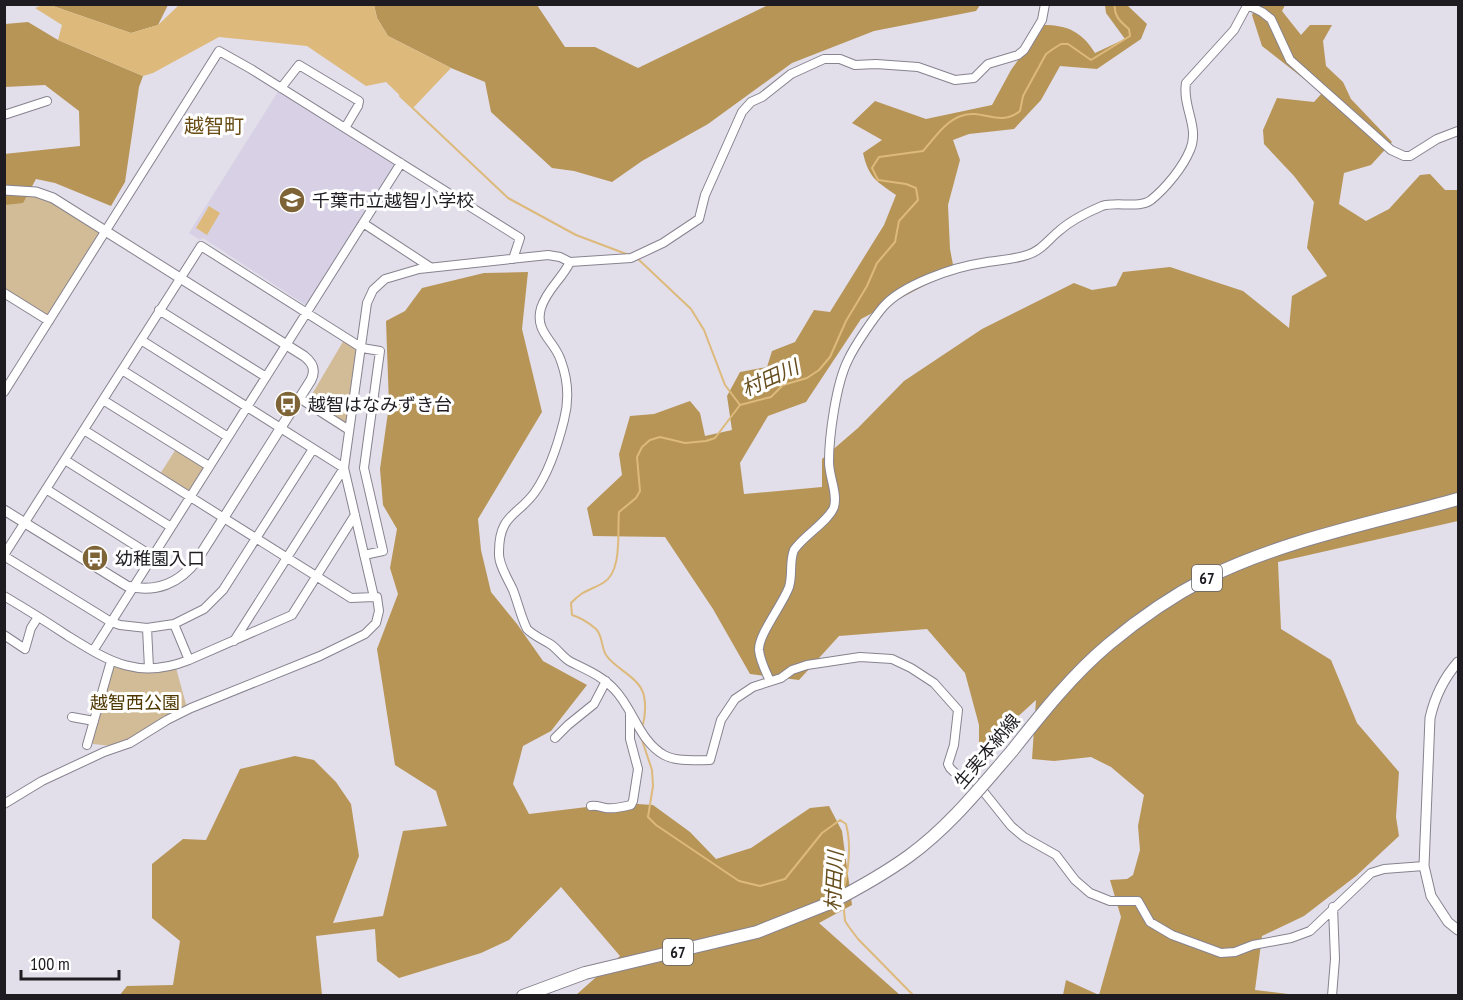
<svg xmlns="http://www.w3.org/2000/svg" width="1463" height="1000" font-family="'PT Sans Narrow','Noto Sans JP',sans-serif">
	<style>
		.built { fill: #d8d1e5 }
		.green { fill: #d1bc97 }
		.forest { fill: #b79557 }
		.water { fill: #ddba7b }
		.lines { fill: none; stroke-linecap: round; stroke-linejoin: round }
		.stream { stroke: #ddba7b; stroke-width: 2 }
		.minor-casing { stroke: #87838f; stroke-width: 10 }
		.tertiary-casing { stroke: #87838f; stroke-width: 11 }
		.primary-casing { stroke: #87838f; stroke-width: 14 }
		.minor { stroke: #fff; stroke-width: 8 }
		.tertiary { stroke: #fff; stroke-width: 9 }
		.primary { stroke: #fff; stroke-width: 12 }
		.primary-bridge-casing { stroke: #87838f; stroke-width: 14; stroke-linecap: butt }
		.primary-bridge { stroke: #fff; stroke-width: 12 }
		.labels { text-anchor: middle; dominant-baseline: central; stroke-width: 6; stroke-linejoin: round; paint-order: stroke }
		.shield { fill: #fff; stroke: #626064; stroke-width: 1.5 }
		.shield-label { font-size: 16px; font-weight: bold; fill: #1e1c21 }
		.poi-label { font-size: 18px; fill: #1e1c21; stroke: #fff; text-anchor: start }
		.park-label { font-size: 18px; fill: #503802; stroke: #fff }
		.street-label { font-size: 18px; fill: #1e1c21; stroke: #fff }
		.neighbourhood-label { font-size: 20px; fill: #684c13; stroke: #fff }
		.water-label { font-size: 20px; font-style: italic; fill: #674e1e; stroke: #fff }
	</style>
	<rect width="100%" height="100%" fill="#e2deea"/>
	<path class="built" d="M279,90L395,163L396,167L307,306L203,238L200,240L189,233Z"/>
	<path class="green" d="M4,194L34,196L52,202L102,233L47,318L5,290Z
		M344,340L357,348L359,352L349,423L345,424L308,401Z
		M176,449L206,468L190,494L160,474Z
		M117,666C138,673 155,673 176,668L187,708L129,740L112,746L93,744L91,741L112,668Z"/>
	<path class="forest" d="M50,5H168L158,25L131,33Z
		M374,5H537L565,47H595L638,68L768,5H980L976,11L874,31L792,63L708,124L642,161L612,182L574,171L552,168L491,112L485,82L451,68L388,36L377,18Z
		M1105,5H1127L1147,24L1141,39L1097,69L1060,66L1041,100L1014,129L969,134L953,140L960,160L948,205L950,249L954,270L861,319L806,402L768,416L740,463L744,494L822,487V459L858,428L904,381L982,329L1074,283L1092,290L1116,286L1123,272L1170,267L1243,291L1289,328L1292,296L1327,276L1307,248L1314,202L1294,176L1264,144L1263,130L1277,98L1314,102L1322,93L1262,46L1252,15L1256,5H1285L1282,11L1301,35L1310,25H1332L1323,41L1326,66L1343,82L1351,99L1392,142L1371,165L1344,173L1339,204L1366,221L1389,209L1420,175L1430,174L1445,190H1458V521L1278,562L1281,629L1331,660L1357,723L1399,772L1396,817L1399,836L1356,876L1304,916L1262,936L1255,990L1296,995H1063L1066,980L1099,995L1121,917L1110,880L1127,879L1133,875L1140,850L1138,826L1144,795L1111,767L1091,757L1054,761L1032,759L1036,700L979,752V725L965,673L927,629L839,636L799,680L750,674L713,609L665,537L593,536L587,508L622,475L619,454L630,416L654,414L690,401L700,413L705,436L732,430L727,396L740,372L767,367L772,351L795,342L814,310L830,312L884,225L896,195C876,181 869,178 863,153L882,140L852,123L875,101L926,119L992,105L1011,70L1043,25C1068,25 1082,32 1095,53L1125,39L1106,13Z
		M28,22L58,40L143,76L139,87L125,182L111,206L55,183L36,179L23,203L5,205L4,154L80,146L79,111L45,85L5,87V24Z
		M528,272L522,329L542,412L478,519L481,550L491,592L517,624L543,661L587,685L551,731L523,746L513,784L529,814L587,807L595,810L622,803L653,805L690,832L716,859L751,848L810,808L829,806L842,831L852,905L819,923L900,995H576L620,956L561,887L509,940L481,953L399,978L377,961L375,929L316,936L322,995L119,996L127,986L173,985L180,941L152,918V864L183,839L206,840L240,769L295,756L314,760L336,782L351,804L359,856L333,923L383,916L403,831L447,826L436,791L395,765L377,649L398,594L390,568L397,529L383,505L380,469L389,405L386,321L405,311L422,288L484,273Z"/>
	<path class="water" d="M42,5H50L131,33L158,25L179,5H374L377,18L388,36L451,68L413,108L386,82L366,86L307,46L219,37L153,73L143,76L58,40L62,25L35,8Z
		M209,206L220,213L207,235L196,228Z"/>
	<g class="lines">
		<path class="stream" d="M402,94L400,96L508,198L576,235L629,255
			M637,258L691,309L704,330L725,385L740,405
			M642,728C645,718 646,706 644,696C640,677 616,670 606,655C601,647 603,636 596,629C588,622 582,618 572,615L571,603C583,590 589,591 603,583C623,572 617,531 619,512L636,498L640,491L637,457L642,447L650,440L660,437L685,443L706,441L715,438L740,405L771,397L783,385L807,378L819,370L830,357L846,321L867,286L877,263L895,242L899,221L918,200L916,188L906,184L878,180L872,168L879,157L923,151C934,139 944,122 961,116C983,108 998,128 1020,111L1023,96L1046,54L1053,49L1061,44H1068L1091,60L1130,36L1129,29C1121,22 1113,16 1115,4
			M641,737L652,770L653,786L648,817L656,825L739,881L760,886L785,879L822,833L840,820L846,824C852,847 849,869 843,892
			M843,900L845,921L849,927L858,939L914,996"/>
		<defs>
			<path id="minor" d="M1248,5L1262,12L1271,19L1290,60L1391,150L1404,156H1410L1437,139L1458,131
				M281,88L299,65L359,101L358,106L345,128
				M4,115L47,101
				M363,223L430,267
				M570,262C562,279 547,289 541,308C534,332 555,341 561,361C568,380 569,401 564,420C558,444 549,472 535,492C518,516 499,514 499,552C498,564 508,579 513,590C518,603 521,617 527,629C534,636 542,639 550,644C558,649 563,658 571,662C587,670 602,676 614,689C633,708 639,741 664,755C677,762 695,760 710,760L721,720L735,699L753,687L781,678L792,670L807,665L860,657L892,659L911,668L934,683L958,710L954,745L948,764L950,768L956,774L975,781L1011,826L1024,837L1056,855L1075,880L1090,893L1110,901H1138L1150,922L1172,935L1221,953L1235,952L1253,945L1291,938L1310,931L1371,873L1384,869L1424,866
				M4,293L49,321
				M159,310L266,377
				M141,340L344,468L234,641
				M122,370L228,437
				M4,392L219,51L251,69L520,238L513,259
				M299,398L349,430
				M103,400L209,466
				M84,430L351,598L374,597L344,468L367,303L373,290L385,279L419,269L548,255L560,257L570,262L631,258L663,243L699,219L705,195L742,112L751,102L762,97L791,74L824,59H840L855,65L876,64L918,67L955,80L974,78L988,64L1018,55L1024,50L1042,20L1045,4
				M65,460L171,527
				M46,489L152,556
				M4,555L201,246L362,348L380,351L364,468L383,551L364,555
				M4,556L111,622L120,625L147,628L174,624L204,609L223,590L313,449
				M4,596C26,609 47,622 68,636C110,662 138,680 189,660L292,615L355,515
				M174,624L189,660
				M147,628L149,668
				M4,635L25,649L31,628L38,617
				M93,651L401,163
				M770,681C766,672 760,661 759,650C758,635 783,604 789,587C793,574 789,562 794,550C803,536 829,521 834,507C838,493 829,477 829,462C829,436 836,384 848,360C855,345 873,319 883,307C902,285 954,267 982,263C997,260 1012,260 1027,255C1041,251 1048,240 1059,231C1070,221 1088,212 1102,206C1117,201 1139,209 1151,200C1166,188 1183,167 1190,150C1200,127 1182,107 1186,83L1234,30L1248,4
				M72,717L94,721
				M555,738L568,725L594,704L606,681
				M87,745L111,661
				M4,804L42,781L104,752L130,743L167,720L191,708L320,656L365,634L376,623L379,611L377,597H374
				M591,806C597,805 600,807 606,808C614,809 623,807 631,805L633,801L638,769L630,739V712
				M1332,996L1335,959L1333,907"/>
			<path id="tertiary" d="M4,190L36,192L53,198L304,356C313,363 316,370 311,380L197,560C180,583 156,593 127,586L4,510
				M1458,662C1443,679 1435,696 1430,718L1424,866L1431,896L1448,922L1458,930"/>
			<path id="primary" d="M1012,751C1042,713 1072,675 1109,644C1140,618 1172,596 1207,578C1283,540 1377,522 1458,499
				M523,996L585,973L757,932L830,903"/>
		</defs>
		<use href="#minor" class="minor-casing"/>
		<use href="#tertiary" class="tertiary-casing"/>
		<use href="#primary" class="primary-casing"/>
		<use href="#minor" class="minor"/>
		<use href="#tertiary" class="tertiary"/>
		<use href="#primary" class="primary"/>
		<defs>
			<path id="primary-bridge" d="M830,903C857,889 884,874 909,856C949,827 980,788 1012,751"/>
		</defs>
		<use href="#primary-bridge" class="primary-bridge-casing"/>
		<use href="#primary-bridge" class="primary-bridge"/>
	</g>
	<defs>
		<symbol id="school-disc" viewBox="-11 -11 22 22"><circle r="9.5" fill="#7d6335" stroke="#fff"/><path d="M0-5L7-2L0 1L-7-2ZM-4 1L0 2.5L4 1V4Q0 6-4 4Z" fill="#fff"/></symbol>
		<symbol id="bus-disc" viewBox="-11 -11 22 22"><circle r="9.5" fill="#7d6335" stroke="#fff"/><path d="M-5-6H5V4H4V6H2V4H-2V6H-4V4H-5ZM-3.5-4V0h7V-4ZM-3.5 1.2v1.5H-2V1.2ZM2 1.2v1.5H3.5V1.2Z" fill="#fff"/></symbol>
	</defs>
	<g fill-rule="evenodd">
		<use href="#school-disc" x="277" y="185" width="30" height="30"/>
		<use href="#bus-disc" x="273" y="389" width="30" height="30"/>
		<use href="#bus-disc" x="80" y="543" width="30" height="30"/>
	</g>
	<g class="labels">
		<g class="shield">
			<rect x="1192" y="565" width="30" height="26" rx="4.5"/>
			<rect x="663" y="939" width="30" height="26" rx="4.5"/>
		</g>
		<g class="shield-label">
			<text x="1207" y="578">67</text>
			<text x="678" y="952">67</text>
		</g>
		<g class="poi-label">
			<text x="312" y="200">千葉市立越智小学校</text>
			<text x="308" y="404">越智はなみずき台</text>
			<text x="115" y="558">幼稚園入口</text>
		</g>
		<g class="park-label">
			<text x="135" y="702">越智西公園</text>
		</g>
		<g class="street-label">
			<text transform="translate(987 751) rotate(-50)">生実本納線</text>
		</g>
		<g class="neighbourhood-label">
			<text x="214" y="126">越智町</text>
		</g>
		<g class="water-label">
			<text transform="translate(770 378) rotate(-24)">村田川</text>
			<text transform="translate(834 881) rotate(-87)">村田川</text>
		</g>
	</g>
	<rect width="1463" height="1000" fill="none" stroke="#1e1c21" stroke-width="12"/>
	<path d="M21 970v9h98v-9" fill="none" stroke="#1e1c21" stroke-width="3"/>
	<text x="30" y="970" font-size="18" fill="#1e1c21" stroke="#ffffff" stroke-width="4.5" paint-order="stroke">100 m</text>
</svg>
